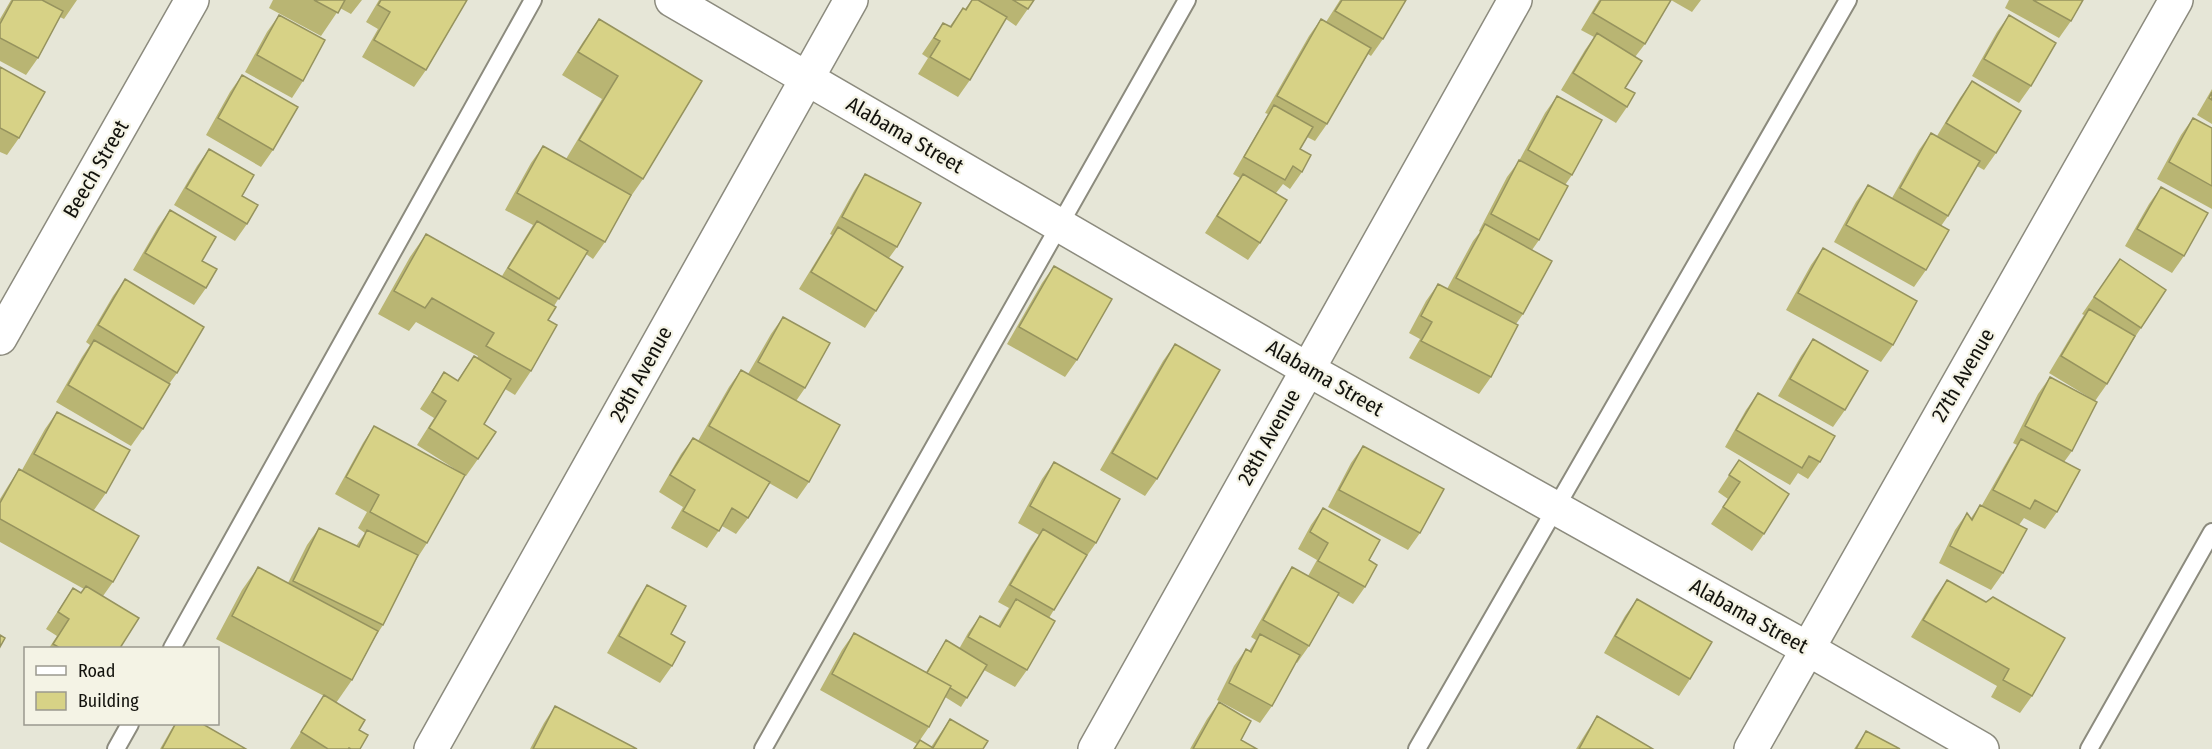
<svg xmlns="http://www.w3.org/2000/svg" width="2212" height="749" font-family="'Fira Sans Condensed',sans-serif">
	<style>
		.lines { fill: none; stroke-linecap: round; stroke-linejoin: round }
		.service-casing { stroke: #8c8b7e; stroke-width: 20 }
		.minor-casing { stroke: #8c8b7e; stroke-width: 36 }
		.tertiary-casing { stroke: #8c8b7e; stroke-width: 36 }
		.service { stroke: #fff; stroke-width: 16 }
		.minor { stroke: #fff; stroke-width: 33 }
		.tertiary { stroke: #fff; stroke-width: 33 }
		.wall { fill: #b9b573 }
		.building { fill: #d7d286; stroke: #96935e; stroke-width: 1.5 }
		.labels { text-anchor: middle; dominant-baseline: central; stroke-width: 4.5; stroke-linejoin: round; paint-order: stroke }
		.street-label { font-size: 21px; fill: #12120d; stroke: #f4f3e5 }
	</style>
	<rect width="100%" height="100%" fill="#e6e6d7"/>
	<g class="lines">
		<defs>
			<path id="service" d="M172,648L533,0
				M116,749L130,724
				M763,749L1187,0
				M1417,749L1848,0
				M2089,749L2212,532"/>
			<path id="minor" d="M0,338L192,0
				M431,749L851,0
				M1095,749L1515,0
				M1751,749L2176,0"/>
			<path id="tertiary" d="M672,0L1307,369L1808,649L1982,749"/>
		</defs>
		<use href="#service" class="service-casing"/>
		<use href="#minor" class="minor-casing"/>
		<use href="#tertiary" class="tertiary-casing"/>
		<use href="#service" class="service"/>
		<use href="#minor" class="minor"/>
		<use href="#tertiary" class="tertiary"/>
	</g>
	<path class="wall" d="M11,0H77L64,19L60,17L38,58L26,75L0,61V19Z
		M273,0H362L351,14L340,8L321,36L269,8Z
		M379,0H467L426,70L414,87L362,57L378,29L366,22Z
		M972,0H1034L1016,26L1006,19L970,80L958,97L918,74L928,58L922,54L943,23L950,26L963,8L965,9Z
		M1340,0H1406L1383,39L1371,56L1368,54L1327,124L1315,141L1307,137L1300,149L1302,172L1290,189L1283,184L1276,193L1260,243L1248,260L1205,233L1240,178L1233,174L1268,114L1265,113L1309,36L1321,19L1326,22Z
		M1599,0H1701L1692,12L1671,0L1645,44L1635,57L1625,88L1627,107L1616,123L1561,90L1585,50L1594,37L1581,30Z
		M2009,0H2083L2071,21L2059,38L2005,8Z
		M279,15L303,81L292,98L245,72L267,32Z
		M2009,15L2031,86L2019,103L1972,76L1997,32Z
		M599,19L702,81L643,179L629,199L605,242L593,259L586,254L554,306L548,320L531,371L515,395L505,389L484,424L478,459L466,476L417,445L434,418L420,409L444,372L457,381L474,356L477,358L478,356L416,322L409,331L378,314L410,257L426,234L502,276L525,238L533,225L505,210L531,163L543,146L566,159L602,99L562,75L583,42Z
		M0,67L19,138L7,155L0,152Z
		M242,75L273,150L261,167L206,135L230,92Z
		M1972,81L1996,153L1984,170L1977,166L1948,216L1941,226L1926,270L1914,287L1834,242L1856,202L1868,185L1892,198L1919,150L1931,133L1937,136L1960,98Z
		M2212,89V124L2197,115Z
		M1557,96L1572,175L1565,185L1539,240L1532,250L1523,314L1516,324L1491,377L1479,394L1409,358L1420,339L1409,333L1426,301L1438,284L1447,289L1473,241L1480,232L1479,231L1507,177L1519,161L1545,113Z
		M2193,118L2212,128V209L2157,179L2181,135Z
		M209,149L242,196L247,224L235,241L174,205L197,166Z
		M865,174L897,247L889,258L876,311L865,328L799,289L832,235L830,234L854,191Z
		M2161,187L2184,256L2172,273L2125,246L2149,204Z
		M170,210L202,261L206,288L194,305L133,270L158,227Z
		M1823,248L1893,345L1881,362L1786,310L1811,265Z
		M2120,259L2141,328L2131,343L2107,384L2095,401L2049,373L2077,326L2084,315L2082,314Z
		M1054,266L1077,360L1065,377L1007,344L1042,283Z
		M125,279L177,373L169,384L143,429L131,446L56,402L82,357L90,345L86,342L113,296Z
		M783,317L805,388L796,401L809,482L797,499L769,483L748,518L736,534L722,526L707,548L671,528L683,507L659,492L681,454L693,438L698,441L729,387L741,370L748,374L771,334Z
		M1813,339L1845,410L1833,427L1778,396L1801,356Z
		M1175,344L1157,479L1145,496L1100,470L1163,361Z
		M2050,377L2072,451L2064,462L2057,512L2045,529L2024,518L2019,525L2003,573L1991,590L1939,563L1955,530L1967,513L1971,518L1980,505H1982L2010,456L2017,445L2013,443L2038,394Z
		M1758,393L1820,462L1808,479L1798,473L1790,485L1725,447L1746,410Z
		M57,412L106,493L94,510L113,582L103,596L120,648H49L57,636L46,629L73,588L81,593L84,589L0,542V499L8,486L19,469L22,470L45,429Z
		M374,426L427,543L416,560L383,625L374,639L352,680L336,703L359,730L360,749H290L324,696L216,639L242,590L258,567L288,583L307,545L319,528L356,546L365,533L358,528L367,512L335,494L363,443Z
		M1363,446L1420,533L1408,550L1328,507L1351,463Z
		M1739,460L1764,534L1752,551L1711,524L1728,499L1718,492Z
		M1054,462L1096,543L1084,560L1049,618L1027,670L1015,687L984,670L961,707L945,697L929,727L920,740L931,747L950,719L983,749H913L917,744L820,690L842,650L854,633L926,672L946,640L959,649L968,633L980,616L998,626L1009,608L998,602L1031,546L1039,535L1018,523L1042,479Z
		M1323,508L1369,560L1365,587L1353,604L1337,595L1309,646L1297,663L1296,662L1272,706L1260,723L1217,700L1234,666L1246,649L1249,651L1256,640L1251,637L1281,584L1292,567L1308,576L1317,560L1298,549L1311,525Z
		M1947,580L2032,696L2020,713L1991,697L1997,686L1911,637L1935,597Z
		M647,585L671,634L672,666L660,683L607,653L636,602Z
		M1637,599L1690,679L1679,696L1604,653L1625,616Z
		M1219,702L1241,740L1257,749H1190L1207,719Z
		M555,706L637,749H530L544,723Z
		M1597,716L1653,749H1576L1586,733Z
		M175,723H201L246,749H160Z
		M1866,731L1900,749H1854Z"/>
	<path class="building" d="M13,0H42L63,11L38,58L0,38V24Z
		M314,0H345L338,13Z
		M381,0H467L426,70L374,40L390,12L378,5Z
		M972,0H978L1007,17L970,80L930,57L940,41L934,38L943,23L951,27L963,8L966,10Z
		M1013,0H1034L1028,9Z
		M1342,0H1406L1383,39L1335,11Z
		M1601,0H1671L1645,44L1593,13Z
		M2033,0H2083L2071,21Z
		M279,15L325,40L303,81L257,55Z
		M2009,15L2056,43L2031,86L1984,59Z
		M599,19L702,81L643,179L579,140L618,76L578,52Z
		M1321,19L1371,48L1327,124L1277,96Z
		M1597,33L1642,61L1625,88L1635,93L1627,107L1573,73Z
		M0,67L45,92L19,138L0,128Z
		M242,75L298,107L273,150L218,118Z
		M1972,81L2021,111L1996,153L1946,123Z
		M2212,92V100L2209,98Z
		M1557,96L1602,120L1572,175L1528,150Z
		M1274,105L1313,127L1300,149L1311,155L1302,172L1293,166L1285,180L1244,157Z
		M2193,118L2212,128V186L2169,162Z
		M1931,133L1980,161L1948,216L1900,188Z
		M543,146L631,195L605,242L517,193Z
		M209,149L254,175L242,196L258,205L247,224L186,188Z
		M1519,160L1568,186L1539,240L1491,214Z
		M865,174L921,203L897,247L842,217Z
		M1243,174L1287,200L1260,243L1217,216Z
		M1868,185L1949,230L1926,270L1846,225Z
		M2161,187L2208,213L2184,256L2137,229Z
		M170,210L216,237L202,261L217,269L206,288L145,253Z
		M537,221L588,251L559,299L508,268Z
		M1485,224L1552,261L1523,314L1456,278Z
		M838,227L903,267L876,311L811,272Z
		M426,234L556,307L548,320L557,325L531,371L486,346L494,333L432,298L425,308L394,291Z
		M1823,248L1917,301L1893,345L1798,293Z
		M2120,259L2166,290L2141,328L2094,297Z
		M1054,266L1112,299L1077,360L1019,327Z
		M125,279L204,327L177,373L98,325Z
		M1438,284L1518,325L1491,377L1421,341L1432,322L1421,316Z
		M2089,309L2135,336L2107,384L2061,356Z
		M783,317L830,343L805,388L758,362Z
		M1813,339L1868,371L1845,410L1790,379Z
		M94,340L170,384L143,429L68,385Z
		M1175,344L1220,370L1157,479L1112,453Z
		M474,356L511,379L484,424L496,432L478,459L429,428L446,401L432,392L444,372L458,381Z
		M741,370L840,425L809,482L709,426Z
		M2050,377L2097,402L2072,451L2025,426Z
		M1758,393L1835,436L1820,462L1809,456L1802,468L1736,430Z
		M57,412L130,450L106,493L34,454Z
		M374,426L465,475L427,543L370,512L379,495L346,477Z
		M693,438L770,482L748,518L732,508L719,531L683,511L695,490L670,475Z
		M2021,439L2080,470L2057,512L2035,500L2030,509L1993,490Z
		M1363,446L1444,489L1420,533L1339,490Z
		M1739,460L1789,494L1764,534L1723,507L1740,482L1729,475Z
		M1054,462L1120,499L1096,543L1030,506Z
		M19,469L139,536L113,582L0,519V503Z
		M1980,505L2027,529L2003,573L1950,546L1967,513L1972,520Z
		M1323,508L1380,540L1369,560L1377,565L1365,587L1318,561L1328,543L1310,532Z
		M319,528L359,547L367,530L418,555L383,625L293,581Z
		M1043,529L1087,555L1054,610L1010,585Z
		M258,567L378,631L352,680L232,616Z
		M1292,567L1339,593L1309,646L1263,620Z
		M1947,580L1986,602L1993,597L2065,638L2032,696L2003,680L2009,669L1923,620Z
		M647,585L686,606L671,634L685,642L672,666L619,636Z
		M86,586L139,618L120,648H60L53,644L69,619L58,612L73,588L81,593Z
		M1016,599L1055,621L1027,670L968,637L980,616L1000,627Z
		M1637,599L1712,642L1690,679L1615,636Z
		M854,633L951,686L929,727L832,674Z
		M1260,634L1300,655L1272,706L1229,683L1246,649L1251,652Z
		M0,635L5,638L0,647Z
		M946,640L987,665L967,698L950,688L951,686L927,673Z
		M324,695L365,720L359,730L368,735L360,749H351L349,748L348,749H328L301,732Z
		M1219,702L1251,721L1241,740L1257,749H1193Z
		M555,706L637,749H533Z
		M1597,716L1653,749H1579Z
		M950,719L988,741L983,749H914L920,740L933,748Z
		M176,723H201L246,749H162Z
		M1866,731L1900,749H1856Z"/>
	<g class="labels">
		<g class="street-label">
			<text transform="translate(905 135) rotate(30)">Alabama Street</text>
			<text transform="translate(96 169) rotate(-60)">Beech Street</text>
			<text transform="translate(641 374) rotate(-61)">29th Avenue</text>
			<text transform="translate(1963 375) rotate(-60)">27th Avenue</text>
			<text transform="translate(1325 378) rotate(30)">Alabama Street</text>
			<text transform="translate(1269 437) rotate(-61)">28th Avenue</text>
			<text transform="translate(1749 616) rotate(29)">Alabama Street</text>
		</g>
	</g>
	<rect x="24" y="647" width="195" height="78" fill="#f4f3e5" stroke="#9a998f" stroke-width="1.5"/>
	<rect x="36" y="666" width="30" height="9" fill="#ffffff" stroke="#9a998f" stroke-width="1.5"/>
	<text x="78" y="677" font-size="18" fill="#12120d">Road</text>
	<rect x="36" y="692" width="30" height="18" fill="#d7d286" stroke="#9a998f" stroke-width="1.5"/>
	<text x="78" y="707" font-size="18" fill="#12120d">Building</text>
</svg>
